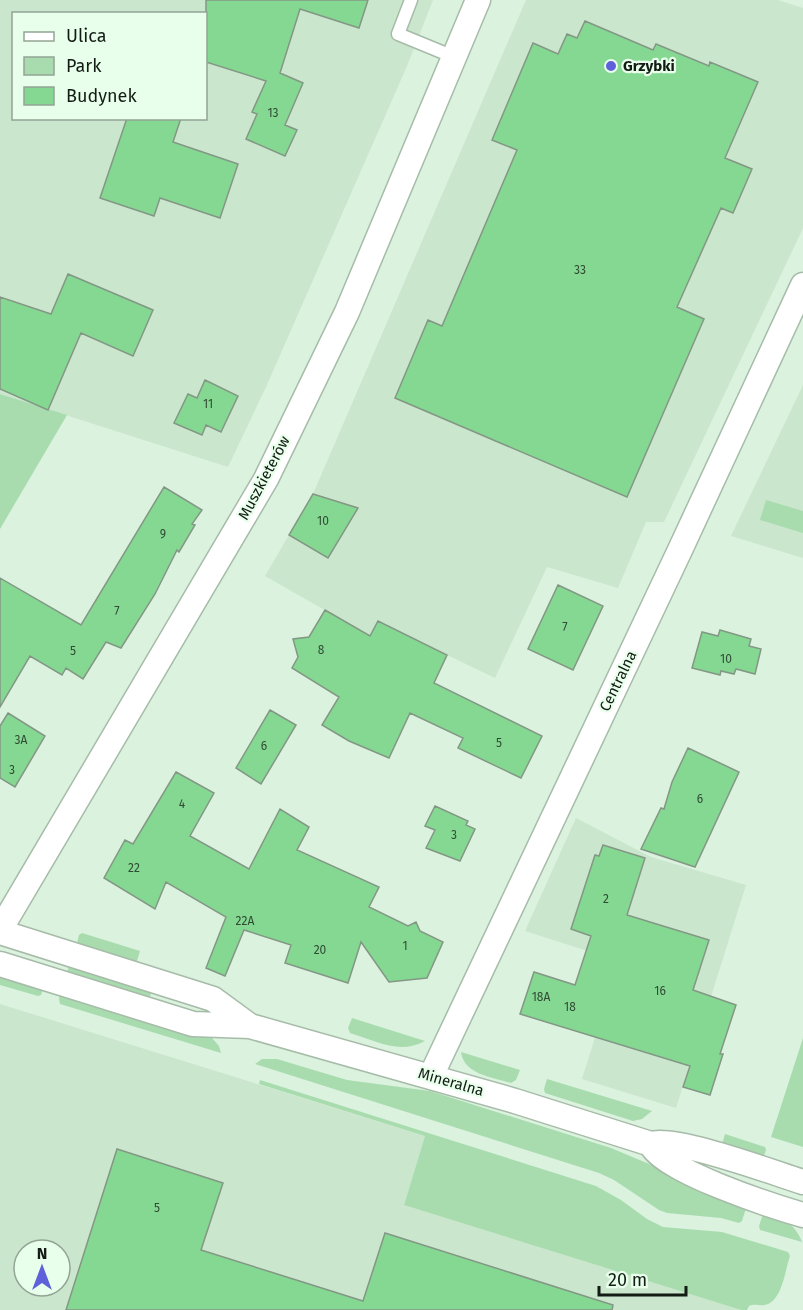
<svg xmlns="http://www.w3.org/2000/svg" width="803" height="1310" font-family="'Fira Sans',sans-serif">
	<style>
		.built { fill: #cae6cd; fill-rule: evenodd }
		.green { fill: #a8dcae }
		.building { fill: #85d892; stroke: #839785; stroke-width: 1.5 }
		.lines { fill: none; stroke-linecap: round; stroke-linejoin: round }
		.service-casing { stroke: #a6bca8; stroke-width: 15 }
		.minor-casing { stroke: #a6bca8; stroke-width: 27 }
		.service { stroke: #fff; stroke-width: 12 }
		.minor { stroke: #fff; stroke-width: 24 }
		.poi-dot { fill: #5e61d9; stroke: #e8ffeb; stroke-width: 2 }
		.labels { text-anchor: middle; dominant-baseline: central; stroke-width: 4.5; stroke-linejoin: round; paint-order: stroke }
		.number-label { font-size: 12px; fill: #304a34 }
		.poi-label { font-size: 15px; font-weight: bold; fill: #131b14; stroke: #e8ffeb; text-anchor: start }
		.street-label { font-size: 15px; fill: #131b14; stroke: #e8ffeb }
	</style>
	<rect width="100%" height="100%" fill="#dbf2de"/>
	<path class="built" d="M0,0H433L407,66L266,387L228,467L0,394ZM14,14H206V118H14Z
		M526,0H778L803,8V228L664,522H646L618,588L547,567L495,678L401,633L393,649L265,576L313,494Z
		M803,385V558L731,536Z
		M576,818L651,857L746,885L676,1108L582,1079L619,961L525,931Z
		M0,1004L425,1136L404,1205L741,1310H0ZM24,1250H60V1286H24Z"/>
	<path class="green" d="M0,394L67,415L0,529Z
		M766,500L803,511V533L760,520Z
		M82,933L140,951L137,961L131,965L76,947L79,935Z
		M70,962L152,991L149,999L66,976Z
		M0,976L43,989L41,995L38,996L0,985Z
		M61,991L212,1038L219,1046L221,1053L60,1004L59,999Z
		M352,1018L425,1041C400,1055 376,1041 350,1033L348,1028Z
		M803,1038V1147L771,1137Z
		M461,1052L520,1070L516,1080L511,1083C493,1077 464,1075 461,1052Z
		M262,1059H277L347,1080L430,1091L611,1148L747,1205L742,1221L739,1223L721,1218L667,1213L659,1210L614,1180L599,1173L255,1064Z
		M547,1079L652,1111L642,1119L633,1121L545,1093L544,1089Z
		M260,1080L596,1186L621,1200L647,1219L663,1227L722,1232L788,1252L790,1256C785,1270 783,1297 768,1304C761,1307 756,1303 749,1306L747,1310H741L404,1205L425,1136L259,1084Z
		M725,1134L765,1147L766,1150L762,1162L721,1148Z
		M764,1211C782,1218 795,1223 802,1242L760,1230L759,1226Z"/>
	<path class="building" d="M206,0H368L359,28L300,9L280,73L303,83L285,125L297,130L285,156L246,139L257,114L252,112L266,81L206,62Z
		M585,21L653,50L656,44L709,66L710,62L758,82L725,158L752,169L733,213L721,208L677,307L704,319L627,497L395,398L428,320L442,326L517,150L492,140L533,43L558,54L567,34L577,38Z
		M127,118H181L173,142L238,164L220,218L160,198L154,216L100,198Z
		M68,274L153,310L133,356L81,333L48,410L0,389V297L51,314Z
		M205,380L238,396L221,432L206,425L202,435L174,423L188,394L197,398Z
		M164,487L202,510L192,524L195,525L179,552L177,550L155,594L121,648L106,642L83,679L66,668L62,675L30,656L0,707V578L81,625Z
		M313,494L358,508L328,558L289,535Z
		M558,585L603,606L573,670L528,649Z
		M325,610L370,636L378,621L447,655L434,683L542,736L521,778L458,748L463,738L410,713L389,758L349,741L322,725L339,697L292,668L298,657L293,639L309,637Z
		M720,630L751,639L749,646L761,649L755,674L736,669L734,674L721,671L720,675L692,668L702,632L718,636Z
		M270,710L296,725L261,784L236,768Z
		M8,713L45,736L15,787L0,778V726Z
		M688,748L739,772L695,867L641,849L661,808L664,809L672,782Z
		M176,772L214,793L190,836L249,869L280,809L309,827L297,850L379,887L369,907L408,926L416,922L420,931L443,942L427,978L389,982L361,942L348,983L285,963L291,945L244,930L225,976L206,968L226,917L166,882L155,909L104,878L125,840L133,844Z
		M435,806L468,821L466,825L475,829L460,861L426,848L435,830L425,826Z
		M603,845L645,858L627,915L709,940L693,990L736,1005L720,1054H723L710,1095L683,1087L690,1066L520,1014L534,972L575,985L591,936L571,929L595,855L599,856Z
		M117,1149L223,1183L201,1250L363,1301L385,1233L613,1305L612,1310H66Z"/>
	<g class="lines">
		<defs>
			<path id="service" d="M411,0L398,34L454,57"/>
			<path id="minor" d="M0,930L266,479L347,312L478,0
				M0,932L213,999L250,1026
				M0,964L193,1024L250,1026L515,1101L651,1144C675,1136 774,1173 803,1182
				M431,1076L680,550L803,285
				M651,1144C660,1170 775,1207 803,1215"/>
		</defs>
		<use href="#service" class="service-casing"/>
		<use href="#minor" class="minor-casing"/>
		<use href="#service" class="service"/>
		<use href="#minor" class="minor"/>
	</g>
	<circle class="poi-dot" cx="611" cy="66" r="6"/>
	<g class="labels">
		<g class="number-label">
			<text x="273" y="113">13</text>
			<text x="580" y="270">33</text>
			<text x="208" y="404">11</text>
			<text x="323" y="521">10</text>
			<text x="163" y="534">9</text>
			<text x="117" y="611">7</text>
			<text x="565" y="627">7</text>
			<text x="321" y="650">8</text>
			<text x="73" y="651">5</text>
			<text x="726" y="659">10</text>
			<text x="21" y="740">3A</text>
			<text x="499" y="743">5</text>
			<text x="264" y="746">6</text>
			<text x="12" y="770">3</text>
			<text x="700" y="799">6</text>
			<text x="182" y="804">4</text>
			<text x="454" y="835">3</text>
			<text x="134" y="868">22</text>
			<text x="606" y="899">2</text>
			<text x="245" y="921">22A</text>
			<text x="405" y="946">1</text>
			<text x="320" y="950">20</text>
			<text x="660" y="991">16</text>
			<text x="541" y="997">18A</text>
			<text x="570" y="1007">18</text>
			<text x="157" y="1208">5</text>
		</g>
		<g class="poi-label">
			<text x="623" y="66">Grzybki</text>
		</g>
		<g class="street-label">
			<text transform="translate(264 478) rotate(-62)">Muszkieterów</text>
			<text transform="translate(618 681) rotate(-64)">Centralna</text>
			<text transform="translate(451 1082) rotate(16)">Mineralna</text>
		</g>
	</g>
	<rect x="12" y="12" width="195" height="108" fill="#e8ffeb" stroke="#93a495" stroke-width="1.5"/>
	<rect x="24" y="32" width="30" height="9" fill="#ffffff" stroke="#93a495" stroke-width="1.5"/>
	<text x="66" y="42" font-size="18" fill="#131b14">Ulica</text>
	<rect x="24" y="57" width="30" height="18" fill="#a8dcae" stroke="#93a495" stroke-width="1.5"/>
	<text x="66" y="72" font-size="18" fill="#131b14">Park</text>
	<rect x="24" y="87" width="30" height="18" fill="#85d892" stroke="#93a495" stroke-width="1.5"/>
	<text x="66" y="102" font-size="18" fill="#131b14">Budynek</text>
	<g transform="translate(42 1268)"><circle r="28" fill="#e8ffeb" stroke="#93a495" stroke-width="1.5"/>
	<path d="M0-4.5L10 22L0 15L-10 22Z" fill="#5e61d9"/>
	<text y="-9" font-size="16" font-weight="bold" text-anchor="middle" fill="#131b14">N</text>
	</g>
	<path d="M599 1286v9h87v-9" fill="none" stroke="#131b14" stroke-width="3"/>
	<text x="608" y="1286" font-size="18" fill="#131b14" stroke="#e8ffeb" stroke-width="4.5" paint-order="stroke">20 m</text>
</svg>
